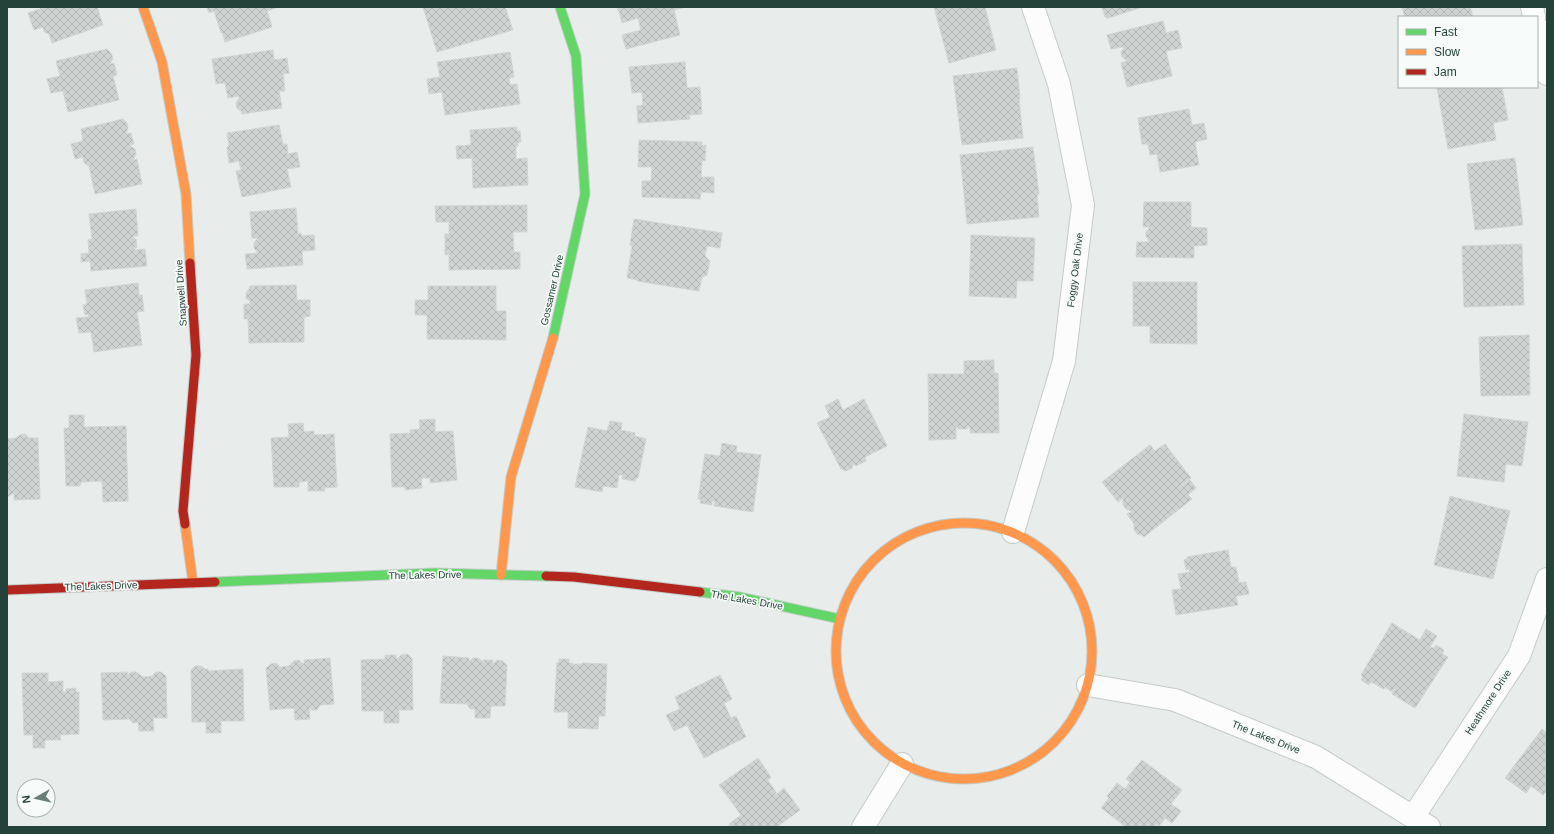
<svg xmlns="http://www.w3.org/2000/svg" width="1554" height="834" font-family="Arial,sans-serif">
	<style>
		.building { fill: url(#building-cross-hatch); stroke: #d1d6d4 }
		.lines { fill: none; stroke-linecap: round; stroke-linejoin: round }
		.street-casing { stroke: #c5cac8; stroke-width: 24 }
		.fast-casing { stroke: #c3cbc8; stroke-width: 11 }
		.slow-casing { stroke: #c3cbc8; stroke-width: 11 }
		.jam-casing { stroke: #c3cbc8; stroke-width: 11 }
		.street { stroke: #fcfcfc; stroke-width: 22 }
		.fast { stroke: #63d668; stroke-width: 9 }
		.slow { stroke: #ff974d; stroke-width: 9 }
		.jam { stroke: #b3261e; stroke-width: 9 }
		.labels { text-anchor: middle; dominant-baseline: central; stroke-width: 3.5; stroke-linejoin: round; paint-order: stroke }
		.street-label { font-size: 10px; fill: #24423a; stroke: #f7fbf9 }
	</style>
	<defs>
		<pattern id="building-cross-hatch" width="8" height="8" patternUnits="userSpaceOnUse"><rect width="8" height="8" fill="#cfd4d2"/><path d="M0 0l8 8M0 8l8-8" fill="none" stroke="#b2b7b5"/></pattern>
	</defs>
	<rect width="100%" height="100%" fill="#e8edeb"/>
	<path class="building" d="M40,7H97L103,25L52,43L49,34L44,32L43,27L34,30L28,13L40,9Z
		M207,7H279L267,11L272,27L225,42L222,32L221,33L214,11L209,13Z
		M423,7H505L513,30L437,52Z
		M617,7H686L674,10L680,35L626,49L622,35L641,30L638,18L622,23L619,11H618Z
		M934,7H985L996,50L949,63Z
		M1102,7H1143L1108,18L1105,17Z
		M1402,7H1470L1473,17H1405Z
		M1163,21L1166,33L1178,30L1182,48L1166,51L1172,76L1127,87L1121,63L1127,61L1122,57L1121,52L1124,48L1123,47L1111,49L1107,35Z
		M107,49L111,53L113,58L110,64L114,63L117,75L113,76L119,100L68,112L63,91L51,93L47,79L60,76L56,61Z
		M273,50L274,60L287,58L289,73L283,74L285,91H279L282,108L242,114L241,111L237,108L236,103L239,99V96L228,98L225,83L216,84L212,59Z
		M510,52L514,77L509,78L510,85L517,84L520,104L445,115L442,92L429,94L427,79L440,77L437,62Z
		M685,62L687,88L700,87L702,114L689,115L690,119L638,123L637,106L643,105L642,92L632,93L629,67Z
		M1017,68L1020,98L1019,99L1023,138L962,145L953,76Z
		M1442,87H1502L1508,120L1493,123L1496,140L1448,149L1437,88Z
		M1189,109L1192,125L1204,123L1207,139L1195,142L1199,165L1160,172L1157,154L1150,155L1148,144H1142L1138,118Z
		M123,119L127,123L128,128L126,134L131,133L134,144L130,145V146L135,149L136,154L133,160L137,159L142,184L95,194L89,166L84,163L83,157L75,159L71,144L83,141L81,129Z
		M279,125L283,144H287L288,154L297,152L300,167L287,169L291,187L242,197L236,171L241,170L239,161L229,163L227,147L229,146L227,133Z
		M517,127V131H520L521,142L518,143V146H516V159L527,158L528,185L473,188L472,158L457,159L456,146L471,145L470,130Z
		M639,140L702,142V146L706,145L705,161L702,160L701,177H714V193L701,192L700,199L642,197V181H651L652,167H638Z
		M1033,147L1039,194H1037L1039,217L967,224L960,155Z
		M1515,158L1523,225L1475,230L1467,164Z
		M1144,202H1191V227L1207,228V245L1194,246V258L1136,257L1137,242H1150L1146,237V232L1150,227H1143Z
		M527,205V232H513L514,252H520V269L449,270V254L445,255V234H449V222H436L435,206Z
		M296,208L298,234L301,233L302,236L314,235L315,250L302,251L303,265L247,269L245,254L258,253L254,248V243L257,239V238H252L250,212Z
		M136,209L138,236H133L134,239H136L137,247L135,248V250L145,249L147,266L91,271L90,261L81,262V254L89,253L88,240L92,239L89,214Z
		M634,219L722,233L720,248L707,246L705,256L710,261L707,275L702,277L699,291L637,281V280L627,278L632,246L630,245Z
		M971,235L1035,238L1033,281H1017L1016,298L969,296Z
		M1522,244L1524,305L1464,307L1462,246Z
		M1133,282H1197V344L1150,343V326H1133Z
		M138,283L139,295H142L144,311L137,312L142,345L94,352L91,332L79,333L76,318L89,317L88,314L85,315L83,305L87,304L85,290Z
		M296,285L297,300H310V316L304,317V342L249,343L248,319H244V304H250V301L246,298V293L249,289L250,286Z
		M428,286H496V311H506V340L427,339V315H415V300H428Z
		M1529,335L1530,395L1481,396L1479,337Z
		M994,360V373H998L999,433H970V427H967V429H958V427H956V439L929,440L928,374H964V361Z
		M838,399L843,410L864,399L887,446L865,457L866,461L856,466L854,463L852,468L846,471L841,469L817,423L830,417L825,406Z
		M1464,414L1528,422L1522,466L1506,464L1504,482L1457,476Z
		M69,415H84V427L126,426L128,501L103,502L102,481L81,482L80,486H66L64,428H69Z
		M435,419V432L453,431L457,480L430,483V478H421L422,488L405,490V487H392L390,434L410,433V430L420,429L419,420Z
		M610,421L622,423L621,430L635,433V436L646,439L638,478H636L635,481L622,479L623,475H619L617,488L603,486L602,492L575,487L588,427L607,431Z
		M303,423L304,432L314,431V435L334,434L337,487L324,488L325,491H308V481L299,482V487H274L271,438L289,437L288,424Z
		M25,434L29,438H38L40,499L14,500V493L7,497V439L16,438L20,435Z
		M722,443L737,446L736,452L761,455L753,512L714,506L715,501H712V505L700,503L701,499H698L705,454L720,456Z
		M1165,444L1191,478L1181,485L1182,486L1190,480L1196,488L1188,495L1192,499L1144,537L1142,535L1137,534L1134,530V524L1127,514L1132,511L1126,509L1123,505V498L1118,502L1102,482L1150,445L1155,451Z
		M1450,496L1510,511L1493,579L1434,565Z
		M1228,550L1231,567H1236L1239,583L1246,582L1249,594L1236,596L1238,605L1176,615L1172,590L1181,589L1178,574L1190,572L1189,569L1186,570L1184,560L1187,559V557Z
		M1392,623L1420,640L1426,629L1437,636L1430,647L1434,648L1436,645L1444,650L1442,654L1448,657L1415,708L1392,694L1395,689L1394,688L1392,692L1385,687L1384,689L1371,682L1369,685L1361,680L1363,677L1361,675Z
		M407,654L412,658L413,710H399V723H384V711H362L361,660L385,659V655H396V658L398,659L401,655Z
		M443,656L469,658V662L473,658H478L483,662V660H493V664L497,660L502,661L507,665L505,706H491L490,718H475V709H470L467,704L440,703Z
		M330,658L334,704L320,705L317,710H312L309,708L310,719L295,720L294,708L270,710L266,668L271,664L276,663L280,667L289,666L294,661L299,660L303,664H304V660Z
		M559,659H569V663H572V664H582V663L607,664L605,716H599L598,729L568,728V712H554L557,662L559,663Z
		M195,666H201L205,669H208V671L243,669L244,721H221V733H206V722H192L191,670Z
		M128,672V676L131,672H136L143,677L152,676L156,672H161L166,676L167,718H153L154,731H139L138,722L133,723L129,719L103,720L101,673Z
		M22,673H48V682L63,681V692H66V689L76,688V692H79V734L60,735L61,740H45V748H33V735H24Z
		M720,675L732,699L724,703L731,718L736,716L746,737L704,758L687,725L674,731L666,715L680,709L675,697Z
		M1542,729L1547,733V790L1543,795L1531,786L1526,793L1505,778Z
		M758,758L771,777L768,780L777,794L784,788L800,810L777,827H731L729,824L741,815L719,785Z
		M1142,760L1182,790L1171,804L1181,811L1172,823L1165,818L1159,826L1156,824L1154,827H1126L1101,808L1109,798L1107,796L1117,783L1125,789L1130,782L1126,779Z"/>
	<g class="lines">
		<defs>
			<path id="street" d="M1532,7L1534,17
				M1537,28L1547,74
				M1013,532L1064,361L1083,205L1059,84L1033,7
				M1088,685L1175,700L1316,757L1429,827
				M1413,817L1519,656L1547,579
				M863,827L902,764"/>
			<path id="fast" d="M553,338L585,194L576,56L560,7
				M215,582L434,573L546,576
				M700,592L740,597L840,619"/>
			<path id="slow" d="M143,7L162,62L186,194L190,263
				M836 651a128 128 0 1 1 256 0a128 128 0 1 1-256 0Z
				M185,524L193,583
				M501,575L511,477L553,338"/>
			<path id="jam" d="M185,524L183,511L196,355L190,263
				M546,576L574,577L700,592
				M7,590L215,582"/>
		</defs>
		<use href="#street" class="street-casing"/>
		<use href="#fast" class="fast-casing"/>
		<use href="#slow" class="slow-casing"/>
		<use href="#jam" class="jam-casing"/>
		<use href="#street" class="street"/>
		<use href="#fast" class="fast"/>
		<use href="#slow" class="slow"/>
		<use href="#jam" class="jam"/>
	</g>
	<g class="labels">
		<g class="street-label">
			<text transform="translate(1075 270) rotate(-83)">Foggy Oak Drive</text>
			<text transform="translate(552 290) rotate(-77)">Gossamer Drive</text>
			<text transform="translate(181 293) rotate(-94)">Snapwell Drive</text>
			<text transform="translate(425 575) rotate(-1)">The Lakes Drive</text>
			<text transform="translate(101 586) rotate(-2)">The Lakes Drive</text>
			<text transform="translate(747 600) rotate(10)">The Lakes Drive</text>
			<text transform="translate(1488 702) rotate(-57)">Heathmore Drive</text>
			<text transform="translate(1266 737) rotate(22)">The Lakes Drive</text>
		</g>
	</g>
	<rect width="1554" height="834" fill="none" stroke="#24423a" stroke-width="16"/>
	<rect x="1398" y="16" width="140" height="72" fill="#f7fbf9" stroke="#a3b1ad"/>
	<rect x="1406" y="29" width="20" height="6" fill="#63d668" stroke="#a3b1ad"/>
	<text x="1434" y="36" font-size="12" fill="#24423a">Fast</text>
	<rect x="1406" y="49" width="20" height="6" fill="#ff974d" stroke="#a3b1ad"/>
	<text x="1434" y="56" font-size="12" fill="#24423a">Slow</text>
	<rect x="1406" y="69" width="20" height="6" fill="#b3261e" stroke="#a3b1ad"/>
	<text x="1434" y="76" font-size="12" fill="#24423a">Jam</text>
	<g transform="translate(36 798) rotate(262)"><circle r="19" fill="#f7fbf9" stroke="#a3b1ad"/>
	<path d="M0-3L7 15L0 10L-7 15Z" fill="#697e78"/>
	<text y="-6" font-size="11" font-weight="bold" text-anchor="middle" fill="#24423a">N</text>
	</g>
</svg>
